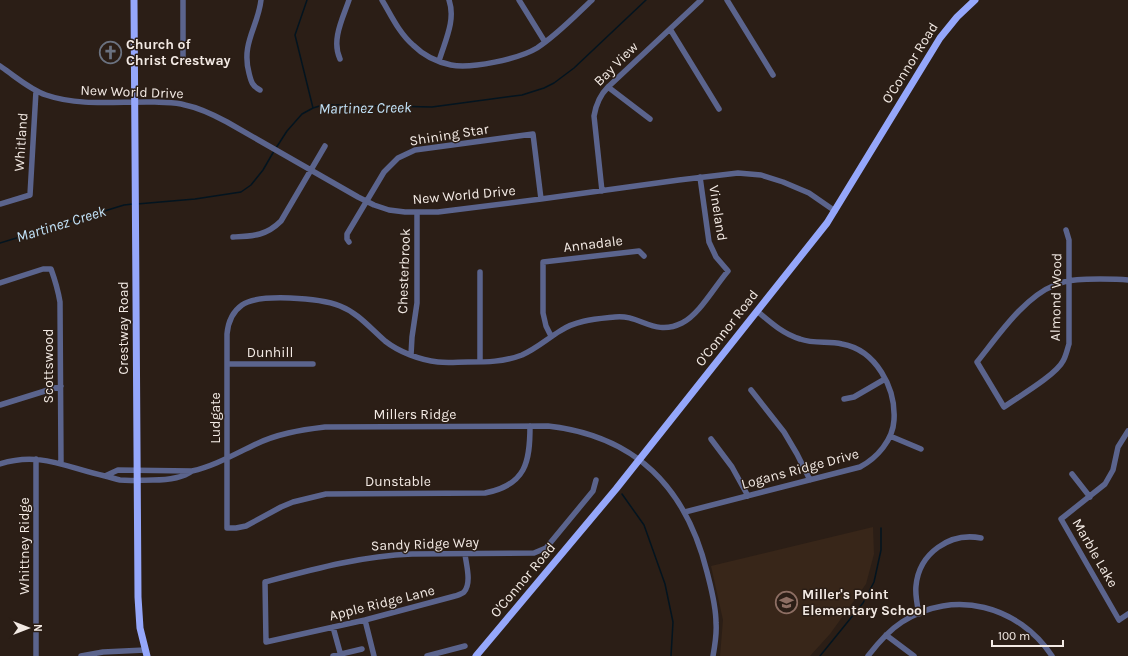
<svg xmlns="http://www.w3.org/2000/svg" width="1128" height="656" font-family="Karla,sans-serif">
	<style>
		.built { fill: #382619 }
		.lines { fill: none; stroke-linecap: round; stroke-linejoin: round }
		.stream { stroke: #03141f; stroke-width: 1.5 }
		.minor { stroke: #5b648d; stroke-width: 5.5 }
		.major { stroke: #95a7fb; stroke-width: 7 }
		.labels { text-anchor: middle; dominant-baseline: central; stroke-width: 3; stroke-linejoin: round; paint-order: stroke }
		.poi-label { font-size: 14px; font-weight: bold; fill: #f3eae4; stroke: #2b1e16; text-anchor: start }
		.street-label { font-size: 14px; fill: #f3eae4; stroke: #2b1e16 }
		.water-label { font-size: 15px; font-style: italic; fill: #c3e4fa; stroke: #2b1e16 }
	</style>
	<rect width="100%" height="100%" fill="#2b1e16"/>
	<path class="built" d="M873,527L874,554L866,584L830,634L810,656H720L723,620L711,566Z"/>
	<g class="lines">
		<path class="stream" d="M307,0L295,35L313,108
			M276,148L287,131L302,114L313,108L323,105H342L432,107L522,95L544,88L554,83L574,68L646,0
			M137,204L195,199L241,192L251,185L263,170L274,151
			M0,243L124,205L133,204
			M622,494L644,525L665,584L673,622L671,656
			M820,656L863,603L874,582L881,550V528"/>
		<path class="minor" d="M183,0V59
			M382,0C391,15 399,33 413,45C423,55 437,62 451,65C471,69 519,59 537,48C557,35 575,16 592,0
			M519,0L545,42
			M727,0L773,75
			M670,29L719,109
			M340,59C331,40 343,18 349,0
			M439,61C445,41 456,20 449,0
			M0,66C15,76 29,89 46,95C81,107 119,101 155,102C165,103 175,102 185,105C200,108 214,115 227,122L358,197L374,205L389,210L405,212H438L541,199L679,180L738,173L761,175L783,182L809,193L835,211
			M608,87L650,119
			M260,90C252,86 251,81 249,73C241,43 258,27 261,0
			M602,191L594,116C596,104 600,95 608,87L701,0
			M0,204L30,195L36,91
			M1066,230L1069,240V344C1067,350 1066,356 1063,361C1056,375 1018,397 1004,407L977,362C998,336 1024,297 1055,285C1069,279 1085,279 1100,279C1110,279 1119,279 1128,280
			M233,237C253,236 266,236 281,221L325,146
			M349,242L347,239V234L384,172L398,158L415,150L533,134L541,199
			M480,272V362
			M0,283L43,269H51C55,280 58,290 60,302L61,464
			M551,336L546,326L543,313V262L639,251L644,256
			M411,355L412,337L417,303V213
			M227,364H313
			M751,390L784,432L797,454L810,480
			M844,399L854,397L885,379
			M0,405L61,386
			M530,426C530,462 526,485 485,493L326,494L293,502L281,507L246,526L236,528H227V334C228,323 232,312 242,305C259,293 320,298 340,306C358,313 370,328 385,341C399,352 420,360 438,362C448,363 458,362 468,362C486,362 504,362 522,355C536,349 547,339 560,331C576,320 596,319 615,317C640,314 654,337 682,323C699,315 715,286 728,271L716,257L709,242L700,177
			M1128,431L1118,447L1113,470L1105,484L1061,519L1119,620L1128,614
			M890,436L921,449
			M711,439L732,467L748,496
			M36,459V656
			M0,464C40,451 67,468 105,476C110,477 115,479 120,480C130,481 142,480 153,480C166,480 181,479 192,471L118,470L105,476
			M192,471C214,466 233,455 254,445C276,434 300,430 325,427L548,426C636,436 686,487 707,572C711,588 716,605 716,623C717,634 715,645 713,656
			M1072,474L1090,497
			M685,512L860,467C877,458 893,440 894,420C896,388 876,350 842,344C828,341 814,344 800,339C783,334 770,322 757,311
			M465,554C466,564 472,583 464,592C462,594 458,595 455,596L365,620L266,642L265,582C314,569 361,556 412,554L534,553L546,548L593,491L596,480
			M919,614C917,604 915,595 916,586C919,553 950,532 981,538
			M365,620L374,656
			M333,627L341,656
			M886,635L914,656
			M81,656L103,652L145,650
			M333,656L362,649
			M427,656L465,646
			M868,656C878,643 888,631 902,622C954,588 1019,606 1052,656"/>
		<path class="major" d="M134,0L138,597L140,628L147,656
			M476,656L616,489L827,223L940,38L957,17L975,0"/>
	</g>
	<defs>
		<symbol id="church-ring" viewBox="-11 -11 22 22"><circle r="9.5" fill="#2b1e16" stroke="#6b7280" stroke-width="1.5"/><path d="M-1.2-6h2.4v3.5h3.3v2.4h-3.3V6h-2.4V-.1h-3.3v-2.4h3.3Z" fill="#6b7280"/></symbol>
		<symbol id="school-ring" viewBox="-11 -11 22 22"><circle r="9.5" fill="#2b1e16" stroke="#8d6e63" stroke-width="1.5"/><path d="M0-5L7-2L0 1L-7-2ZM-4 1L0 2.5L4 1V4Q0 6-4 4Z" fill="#8d6e63"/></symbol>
	</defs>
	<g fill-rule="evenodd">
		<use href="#church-ring" x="98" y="40" width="25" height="25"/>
		<use href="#school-ring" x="774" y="590" width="25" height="25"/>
	</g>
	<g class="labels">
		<g class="poi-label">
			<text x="126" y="44">Church of<tspan x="126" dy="16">Christ Crestway</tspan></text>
			<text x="802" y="594">Miller's Point<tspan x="802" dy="16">Elementary School</tspan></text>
		</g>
		<g class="street-label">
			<text transform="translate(910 63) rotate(-58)">O'Connor Road</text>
			<text transform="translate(616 64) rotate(-45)">Bay View</text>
			<text transform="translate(132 92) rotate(2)">New World Drive</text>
			<text transform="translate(449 135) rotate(-9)">Shining Star</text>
			<text transform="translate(21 142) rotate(-86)">Whitland</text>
			<text transform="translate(464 195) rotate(-5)">New World Drive</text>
			<text transform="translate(718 213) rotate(81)">Vineland</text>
			<text transform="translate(593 244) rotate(-7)">Annadale</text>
			<text transform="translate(404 271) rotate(-88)">Chesterbrook</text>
			<text transform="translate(1056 297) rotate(-89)">Almond Wood</text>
			<text transform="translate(123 328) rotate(-90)">Crestway Road</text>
			<text transform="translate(727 328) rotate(-52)">O'Connor Road</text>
			<text x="270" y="352">Dunhill</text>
			<text transform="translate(48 366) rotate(-90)">Scottswood</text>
			<text x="415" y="414">Millers Ridge</text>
			<text transform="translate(215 418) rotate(-90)">Ludgate</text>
			<text transform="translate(800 469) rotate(-15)">Logans Ridge Drive</text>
			<text x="398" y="481">Dunstable</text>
			<text transform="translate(425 544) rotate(-2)">Sandy Ridge Way</text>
			<text transform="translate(24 546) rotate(-90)">Whittney Ridge</text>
			<text transform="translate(1095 553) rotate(60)">Marble Lake</text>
			<text transform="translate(523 580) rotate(-50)">O'Connor Road</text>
			<text transform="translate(382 603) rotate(-14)">Apple Ridge Lane</text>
		</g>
		<g class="water-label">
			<text transform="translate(365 108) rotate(-1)">Martinez Creek</text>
			<text transform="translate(61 224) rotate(-17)">Martinez Creek</text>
		</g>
	</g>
	<g transform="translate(28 628) rotate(90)" stroke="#2b1e16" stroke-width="3" paint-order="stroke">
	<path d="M0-3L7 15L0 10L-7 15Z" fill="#f3eae4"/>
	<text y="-6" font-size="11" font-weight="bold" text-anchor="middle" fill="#f3eae4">N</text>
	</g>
	<path d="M992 640v6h71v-6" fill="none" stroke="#f3eae4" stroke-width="2"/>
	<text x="998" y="640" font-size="12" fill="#f3eae4" stroke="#2b1e16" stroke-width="3" paint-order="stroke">100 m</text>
</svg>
